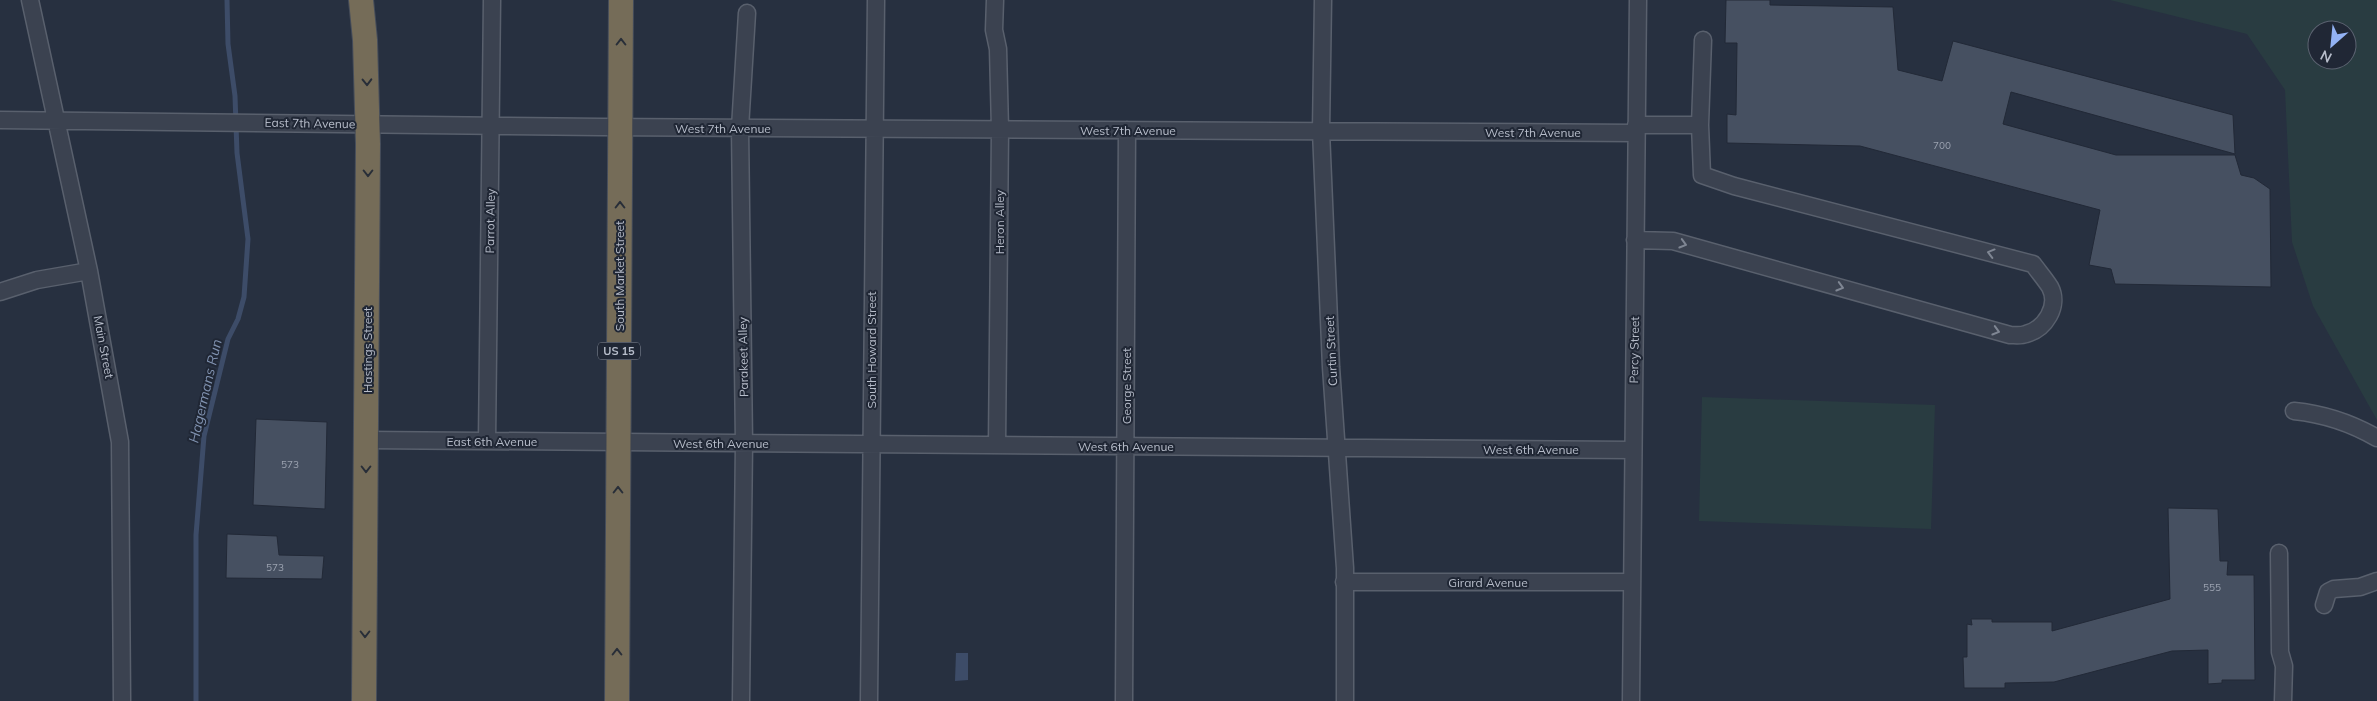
<svg xmlns="http://www.w3.org/2000/svg" width="2377" height="701" font-family="Mulish,sans-serif">
	<style>
		.green { fill: #293c41; fill-rule: evenodd }
		.water { fill: #3d4c68 }
		.lines { fill: none; stroke-linecap: round; stroke-linejoin: round }
		.stream { stroke: #3d4c68; stroke-width: 5 }
		.building { fill: #465061; stroke: #222937 }
		.minor-casing { stroke: #59606d; stroke-width: 19 }
		.highway-casing { stroke: #464d5a; stroke-width: 26 }
		.minor { stroke: #3b4250; stroke-width: 16 }
		.highway { stroke: #756c58; stroke-width: 24 }
		.oneway { stroke: #282e38 }
		.oneway2 { stroke: #7f8693 }
		.labels { text-anchor: middle; dominant-baseline: central; stroke-width: 4; stroke-linejoin: round; paint-order: stroke }
		.number-label { font-size: 10px; fill: #9ba2b0 }
		.shield { fill: #202735; stroke: #8a909d; stroke-width: 1 }
		.shield-label { font-size: 11px; font-weight: bold; fill: #b7bdca }
		.street-label { font-size: 12px; fill: #b7bdca; stroke: #202735 }
		.water-label { font-size: 14px; font-style: italic; fill: #8092b0; stroke: #202735 }
	</style>
	<rect width="100%" height="100%" fill="#273040"/>
	<path class="green" d="M2110,0H2377V420L2313,306L2292,242L2285,90L2247,34ZM2317,30H2347V60H2317Z
		M1702,397L1935,405L1931,529L1699,521Z"/>
	<path class="water" d="M956,653H968V680L955,681Z"/>
	<g class="lines">
		<path class="stream" d="M196,701V535L204,436L228,339L238,319L244,297L248,239L237,153L235,96L228,44L227,0"/>
	</g>
	<path class="building" d="M1726,0H1770V5L1893,7L1898,70L1942,81L1953,41L2233,115L2235,154L2011,92L2003,124L2116,155H2235L2241,175L2254,178L2270,189L2271,287L2115,284L2111,269L2089,265L2100,210L1860,146L1727,143V114L1736,115L1737,43H1725Z
		M256,419L327,422L325,509L253,505Z
		M2168,508L2218,509L2220,561H2228L2227,575H2254L2255,680H2222V683L2208,684V650L2172,651L2054,682L2005,683V688H1964L1963,657H1967V624L1972,625L1971,619H1992V622H2052V631L2170,599Z
		M227,534L277,536L279,555L324,556L322,579L226,578Z"/>
	<g class="lines">
		<defs>
			<path id="minor" d="M30,0L89,271L120,442L122,701
				M995,0L994,30L998,49L1000,129L997,445
				M1323,0L1321,131L1331,367L1345,568V701
				M0,120L601,127L1636,133
				M1700,125L1703,40
				M1635,240L1673,241L2010,335C2015,335 2021,336 2026,334C2045,329 2060,306 2050,287C2045,279 2038,271 2033,264L1734,186L1702,175L1700,125H1636
				M0,292L37,280L89,271
				M2294,411C2324,414 2351,423 2377,438
				M366,440L1633,450
				M487,441L492,0
				M2279,553L2280,652L2284,666L2283,701
				M1344,582H1632
				M2324,605L2328,592L2334,589L2360,587L2377,581
				M741,701L744,443L740,128L747,13
				M869,701L876,0
				M1124,701L1127,130
				M1631,701L1638,0"/>
			<path id="highway" d="M361,0L365,40L368,144L364,701
				M617,701L621,0"/>
		</defs>
		<use href="#minor" class="minor-casing"/>
		<use href="#highway" class="highway-casing"/>
		<use href="#minor" class="minor"/>
		<use href="#highway" class="highway"/>
	</g>
	<defs><path id="oneway-chevron" d="M-2-3.5L2.5 0L-2 3.5" fill="none" stroke-width="1.6" stroke-linecap="round" stroke-linejoin="round" transform="scale(1.25)"/></defs>
	<g class="oneway">
		<use href="#oneway-chevron" transform="translate(621 42) rotate(-90)"/>
		<use href="#oneway-chevron" transform="translate(367 82) rotate(89)"/>
		<use href="#oneway-chevron" transform="translate(368 173) rotate(90)"/>
		<use href="#oneway-chevron" transform="translate(620 205) rotate(-90)"/>
		<use href="#oneway-chevron" transform="translate(366 469) rotate(90)"/>
		<use href="#oneway-chevron" transform="translate(618 490) rotate(-90)"/>
		<use href="#oneway-chevron" transform="translate(365 634) rotate(90)"/>
		<use href="#oneway-chevron" transform="translate(617 652) rotate(-90)"/>
	</g>
	<g class="oneway2">
		<use href="#oneway-chevron" transform="translate(1683 244) rotate(16)"/>
		<use href="#oneway-chevron" transform="translate(1991 253) rotate(-165)"/>
		<use href="#oneway-chevron" transform="translate(1840 287) rotate(16)"/>
		<use href="#oneway-chevron" transform="translate(1996 331) rotate(16)"/>
	</g>
	<g class="labels">
		<g class="number-label">
			<text x="1942" y="145">700</text>
			<text x="290" y="464">573</text>
			<text x="275" y="567">573</text>
			<text x="2212" y="587">555</text>
		</g>
		<rect class="shield" x="598" y="342.5" width="42" height="17" rx="4"/>
		<g class="shield-label">
			<text x="619" y="351">US 15</text>
		</g>
		<g class="street-label">
			<text transform="translate(310 123) rotate(1)">East 7th Avenue</text>
			<text x="723" y="128">West 7th Avenue</text>
			<text x="1128" y="130">West 7th Avenue</text>
			<text x="1533" y="132">West 7th Avenue</text>
			<text transform="translate(490 221) rotate(-89)">Parrot Alley</text>
			<text transform="translate(999 222) rotate(-90)">Heron Alley</text>
			<text transform="translate(619 276) rotate(-90)">South Market Street</text>
			<text transform="translate(104 347) rotate(79)">Main Street</text>
			<text transform="translate(367 350) rotate(-90)">Hastings Street</text>
			<text transform="translate(871 350) rotate(-90)">South Howard Street</text>
			<text transform="translate(1634 350) rotate(-89)">Percy Street</text>
			<text transform="translate(1331 351) rotate(-93)">Curtin Street</text>
			<text transform="translate(743 357) rotate(-91)">Parakeet Alley</text>
			<text transform="translate(1126 386) rotate(-90)">George Street</text>
			<text x="492" y="441">East 6th Avenue</text>
			<text x="721" y="443">West 6th Avenue</text>
			<text x="1126" y="446">West 6th Avenue</text>
			<text x="1531" y="449">West 6th Avenue</text>
			<text x="1488" y="582">Girard Avenue</text>
		</g>
		<g class="water-label">
			<text transform="translate(205 391) rotate(-77)">Hagermans Run</text>
		</g>
	</g>
	<g transform="translate(2332 45) rotate(207)"><circle r="24" fill="#202735" stroke="#5c6371"/>
	<path d="M0-4L9 19L0 12L-9 19Z" fill="#93b2f4"/>
	<text y="-8" font-size="14" font-weight="bold" text-anchor="middle" fill="#b7bdca">N</text>
	</g>
</svg>
